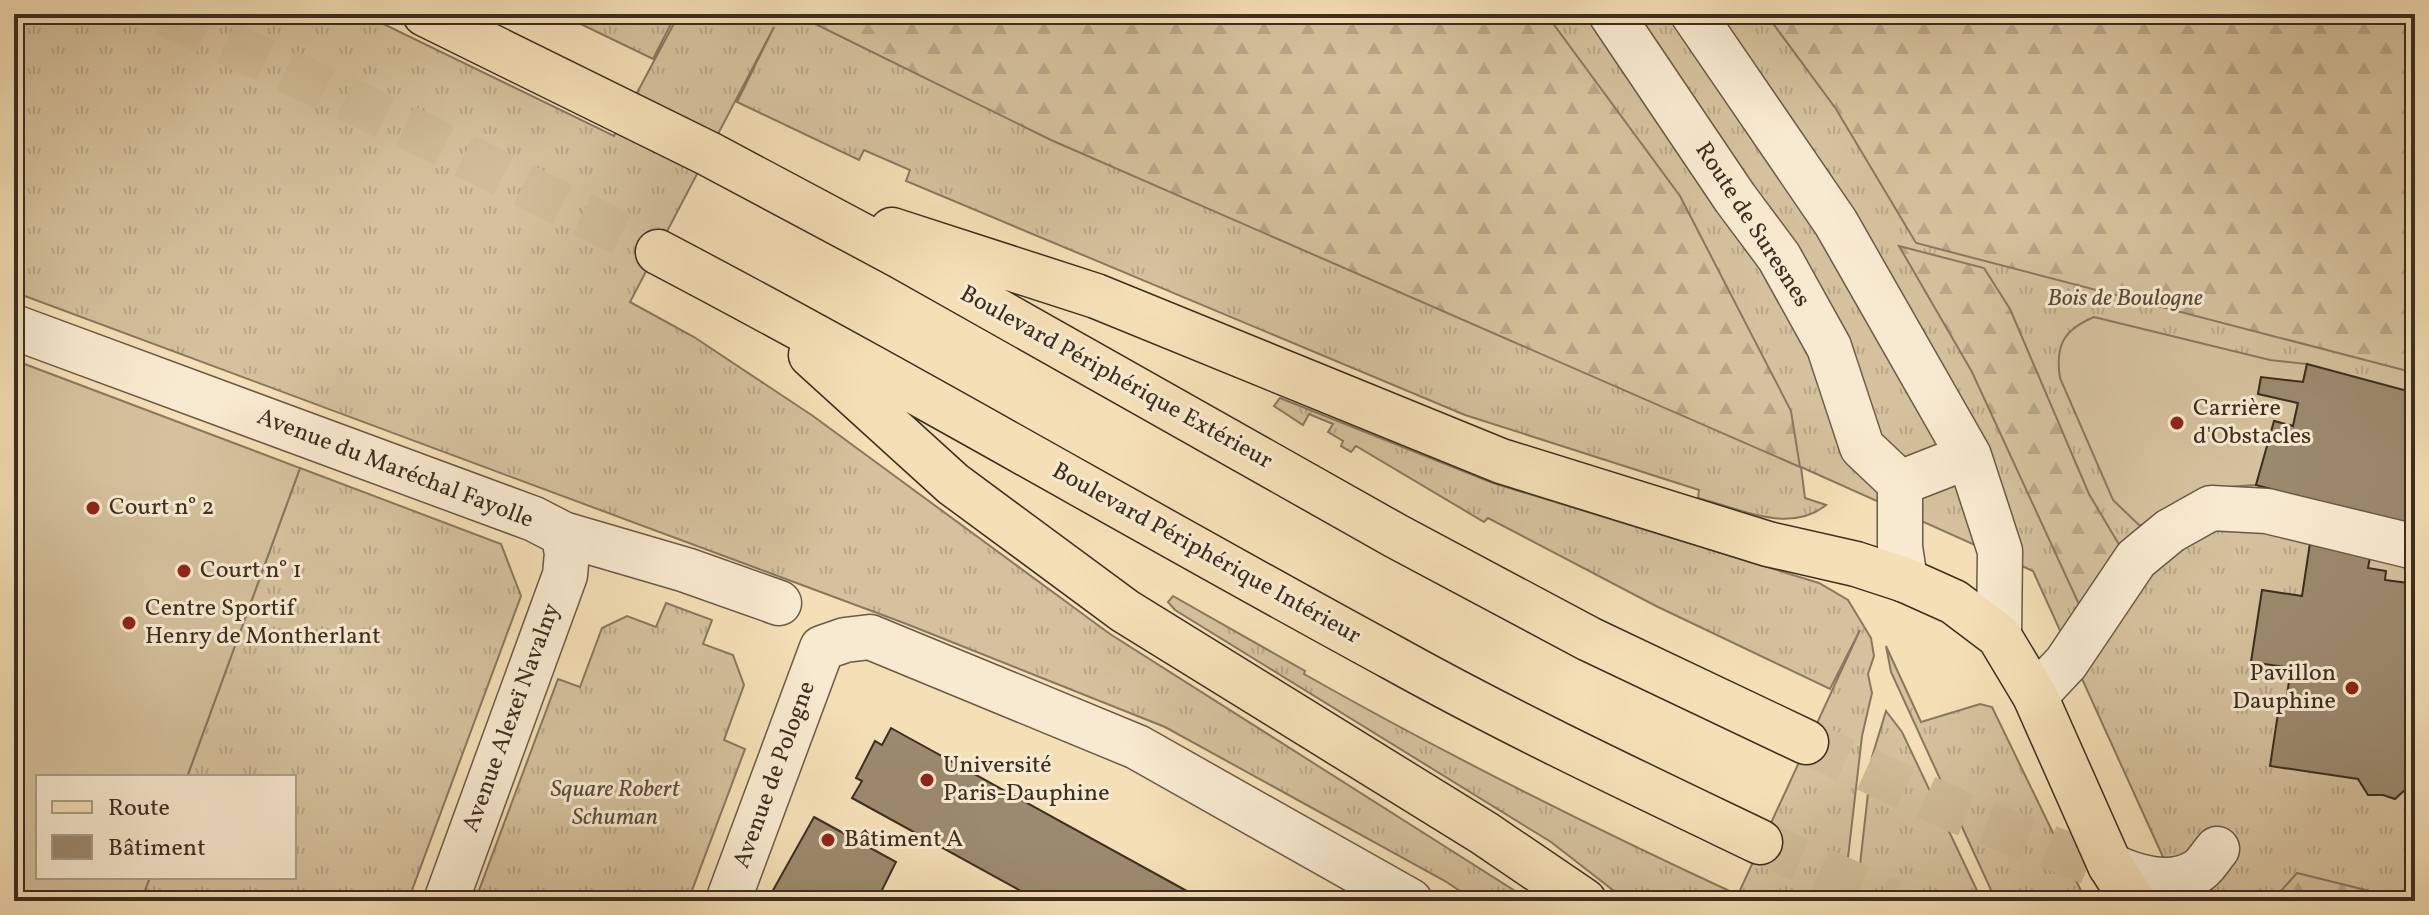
<svg xmlns="http://www.w3.org/2000/svg" width="2429" height="915" font-family="Vollkorn,serif">
	<style>
		.grass { fill: url(#grass-tufts); stroke: #88785f; stroke-width: 2 }
		.forest { fill: url(#forest-firs); stroke: #88785f; stroke-width: 2 }
		.garden { fill: #d5c19d; stroke: #88785f; stroke-width: 2 }
		.building { fill: #9c8a6e; stroke: #3b2e21; stroke-width: 2 }
		.lines { fill: none; stroke-linecap: round; stroke-linejoin: round }
		.highway-tunnel { stroke: #d0bc98; stroke-width: 44; stroke-dasharray: 44 22; stroke-linecap: butt }
		.minor-casing { stroke: #6a5a46; stroke-width: 47 }
		.major-casing { stroke: #3b2e21; stroke-width: 47 }
		.highway-casing { stroke: #3b2e21; stroke-width: 47 }
		.minor { stroke: #f8ead0; stroke-width: 44 }
		.major { stroke: #f5dfb6; stroke-width: 44 }
		.highway { stroke: #f5dfb6; stroke-width: 44 }
		.poi-dot { fill: #8f2418; stroke: #f8ead0; stroke-width: 3 }
		.labels { text-anchor: middle; dominant-baseline: central; stroke-width: 6; stroke-linejoin: round; paint-order: stroke }
		.street-label { font-size: 24px; fill: #3b2e21; stroke: #f8ead0 }
		.park-label { font-size: 24px; font-style: italic; fill: #5a4b3a; stroke: #f8ead0 }
		.poi-label { font-size: 24px; fill: #3b2e21; stroke: #f8ead0; text-anchor: start }
	</style>
	<defs>
		<pattern id="grass-tufts" width="24" height="20" patternUnits="userSpaceOnUse" patternTransform="scale(2)"><rect width="24" height="20" fill="#d5c19d"/><path d="M3 7l-1-3M5 7V3M7 7l1-3M15 17l-1-3M17 17v-4M19 17l1-3" fill="none" stroke="#b8a687"/></pattern>
		<pattern id="forest-firs" width="22" height="20" patternUnits="userSpaceOnUse" patternTransform="scale(2)"><rect width="22" height="20" fill="#d5c19d"/><path d="M5 1l3.5 6h-7zM16 11l3.5 6h-7z" fill="#b8a687"/></pattern>
	</defs>
	<rect width="100%" height="100%" fill="#f5dfb6"/>
	<filter id="stains"><feTurbulence type="fractalNoise" baseFrequency=".0025" numOctaves="4"/><feColorMatrix values="0 0 0 0 .2 0 0 0 0 .09 0 0 0 0 .02 0 0 0 .5 -.17"/></filter>
	<radialGradient id="worn" r=".72"><stop offset=".6" stop-color="#630" stop-opacity="0"/><stop offset="1" stop-color="#630" stop-opacity=".3"/></radialGradient>
	<path class="grass" d="M14,14H363L614,136L679,14H2415V901H2183L2033,571L1801,467L1805,498L1826,505C1790,535 1738,508 1698,498L1699,490L1465,415L906,181L910,170L864,150L859,160L737,102L774,27L630,302L694,337L813,416L1110,634L1531,901H1475L1445,881L1165,727L904,623L14,292Z
		M560,14H676L653,59Z
		M1280,398L1493,483L1819,583L1848,600L1871,638L1874,656L1868,674L1872,693L1862,736L1843,901H1735L1860,630L1830,689L1656,606L1488,518L1484,522L1356,446L1351,452L1341,446L1343,441L1328,432L1333,424L1309,414L1303,425L1274,406Z
		M300,468L501,544L521,596L408,901H141L150,877H294V777H187Z
		M1173,596L1305,671L1304,674C1445,754 1589,826 1736,894L1733,901H1627L1551,842L1175,610L1168,602Z
		M666,603L712,620L703,644L733,655L744,685L724,740L745,749L688,901H475L558,679L580,687L602,628L627,616L656,627Z
		M1886,646L1921,722L1980,704L1992,707L2086,901H1996L1891,672Z
		M1886,711L1902,732L1982,901H1856L1872,757Z"/>
	<path class="forest" d="M795,14H1546L1680,196L1791,411L1800,467L1051,140Z
		M1766,14H2415V373L1916,243L1836,109Z
		M1899,246L1984,268L2010,309L2089,494L2124,553L2083,613L1972,372Z
		M2297,873L2410,901H2272Z"/>
	<path class="garden" d="M2094,317L2270,360L2307,364L2303,382L2261,378L2258,394L2298,403L2293,426L2275,421L2256,485C2236,486 2219,487 2200,495C2179,503 2163,527 2139,525L2113,500L2060,378C2055,346 2063,330 2094,317Z
		M14,360L300,468L187,777H38V877H150L141,901H14Z"/>
	<path class="building" d="M2307,364L2415,393V527L2256,485L2274,421L2293,426L2298,403L2258,394L2261,377L2303,382Z
		M2310,543L2371,552L2368,568L2386,571L2385,580L2415,584V788L2408,787L2395,799L2383,795H2368L2358,779L2270,766L2279,707L2285,708L2291,668L2251,662L2262,590L2302,596Z
		M891,728L909,738L1205,901H1039L852,798L862,781L856,778L875,741L882,745Z
		M814,817L896,862L880,894L892,901H767Z"/>
	<g class="lines">
		<path class="highway-tunnel" d="M166,14L417,132L658,252
			M1806,742L1961,813L2188,901
			M1760,842L1892,901"/>
		<defs>
			<path id="minor" d="M1611,14L1735,198L1779,257L1829,347L1862,447L1900,483V547L1905,580
				M1693,14L1836,223L1969,456L2000,551L1999,636
				M14,327L534,519L563,534L686,570L779,603
				M1900,483L1969,456
				M2035,696L2066,663L2136,559L2170,531L2211,508L2267,511L2415,547
				M2110,865C2134,877 2170,888 2196,872C2204,868 2211,856 2217,849
				M446,901L565,575L567,553L563,534
				M728,901L822,648L845,640L870,637L1137,747L1410,901"/>
			<path id="major" d="M1905,580L1954,602L1999,636L2035,696L2110,865L2133,901"/>
			<path id="highway" d="M425,14L709,154L900,256L1396,536L1589,639L1806,742
				M892,230L1096,296L1501,461L1768,544L1856,564L1905,580
				M658,252C907,383 1148,525 1395,659C1514,725 1637,783 1760,842
				M811,355L953,484L1125,611L1484,833L1584,901"/>
		</defs>
		<use href="#minor" class="minor-casing"/>
		<use href="#major" class="major-casing"/>
		<use href="#highway" class="highway-casing"/>
		<use href="#minor" class="minor"/>
		<use href="#major" class="major"/>
		<use href="#highway" class="highway"/>
	</g>
	<g class="poi-dot">
		<circle cx="2177" cy="423" r="8"/>
		<circle cx="93" cy="508" r="8"/>
		<circle cx="184" cy="571" r="8"/>
		<circle cx="129" cy="623" r="8"/>
		<circle cx="2352" cy="688" r="8"/>
		<circle cx="927" cy="780" r="8"/>
		<circle cx="828" cy="840" r="8"/>
	</g>
	<g class="labels">
		<g class="street-label">
			<text transform="translate(1752 225) rotate(57)">Route de Suresnes</text>
			<text transform="translate(1116 378) rotate(29)">Boulevard Périphérique Extérieur</text>
			<text transform="translate(395 469) rotate(21)">Avenue du Maréchal Fayolle</text>
			<text transform="translate(1206 554) rotate(29)">Boulevard Périphérique Intérieur</text>
			<text transform="translate(512 718) rotate(-70)">Avenue Alexeï Navalny</text>
			<text transform="translate(775 775) rotate(-70)">Avenue de Pologne</text>
		</g>
		<g class="park-label">
			<text x="2125" y="299">Bois de Boulogne</text>
			<text x="615" y="790">Square Robert<tspan x="615" dy="28">Schuman</tspan></text>
		</g>
		<g class="poi-label">
			<text x="2193" y="409">Carrière<tspan x="2193" dy="28">d'Obstacles</tspan></text>
			<text x="109" y="508">Court n° 2</text>
			<text x="200" y="571">Court n° 1</text>
			<text x="145" y="609">Centre Sportif<tspan x="145" dy="28">Henry de Montherlant</tspan></text>
			<text x="2336" y="674" text-anchor="end">Pavillon<tspan x="2336" dy="28">Dauphine</tspan></text>
			<text x="943" y="766">Université<tspan x="943" dy="28">Paris-Dauphine</tspan></text>
			<text x="844" y="840">Bâtiment A</text>
		</g>
	</g>
	<rect width="2429" height="915" fill="none" stroke="#f5dfb6" stroke-width="48"/>
	<rect x="16" y="16" width="2397" height="883" fill="none" stroke="#3b2e21" stroke-width="4"/>
	<rect x="24" y="24" width="2381" height="867" fill="none" stroke="#3b2e21" stroke-width="2"/>
	<rect x="36" y="775" width="260" height="104" fill="#f8ead0" stroke="#ac9f8a" stroke-width="2"/>
	<rect x="52" y="801" width="40" height="12" fill="#f5dfb6" stroke="#ac9f8a" stroke-width="2"/>
	<text x="108" y="815" font-size="24" fill="#3b2e21">Route</text>
	<rect x="52" y="835" width="40" height="24" fill="#9c8a6e" stroke="#ac9f8a" stroke-width="2"/>
	<text x="108" y="855" font-size="24" fill="#3b2e21">Bâtiment</text>
	<rect width="100%" height="100%" filter="url(#stains)"/>
	<rect width="100%" height="100%" fill="url(#worn)"/>
</svg>
